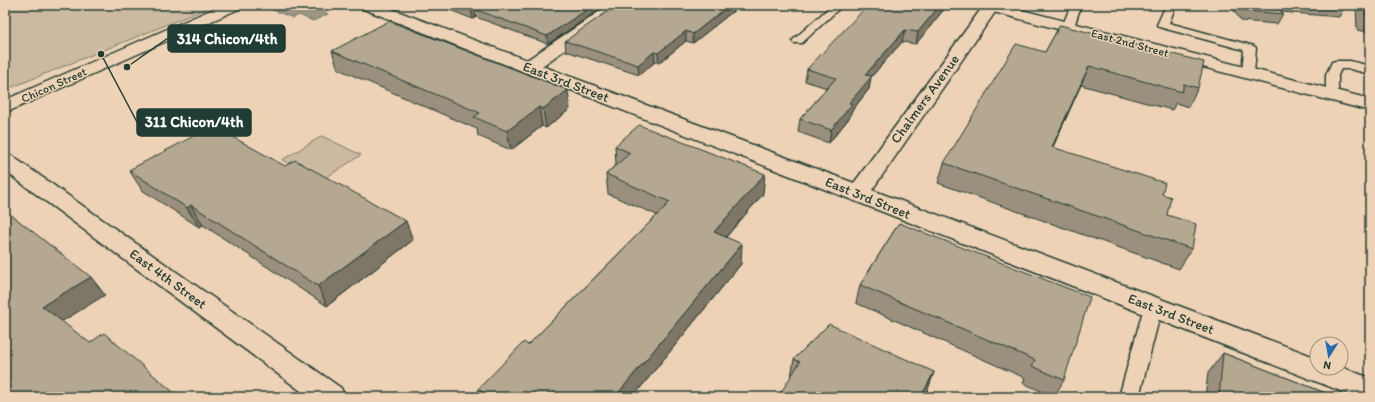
<svg xmlns="http://www.w3.org/2000/svg" width="1375" height="402" font-family="Itim,sans-serif">
	<style>
		.green { fill: #ccbaa0; stroke: #767c6a }
		.water { fill: #9c9782; stroke: #6a7363 }
		.lines { fill: none; stroke-linecap: round; stroke-linejoin: round }
		.lane-casing { stroke: #1f3d34; stroke-width: 3 }
		.street-casing { stroke: #1f3d34; stroke-width: 3 }
		.secondary-casing { stroke: #1f3d34; stroke-width: 3 }
		.lane { fill: #eed2b5; fill-rule: evenodd }
		.street { fill: #eed2b5; fill-rule: evenodd }
		.secondary { fill: #eed2b5; fill-rule: evenodd }
		.wall { fill: #9b907d; stroke: #1f3d34 }
		.shaded-wall { fill: #7e7666; stroke: #1f3d34 }
		.building { fill: #b4a891; stroke: #1f3d34 }
		.labels { text-anchor: middle; dominant-baseline: central; stroke-width: 3; stroke-linejoin: round; paint-order: stroke }
		.far-street-label { font-size: 12px; fill: #1f3d34; stroke: #eed2b5 }
		.street-label { font-size: 14px; fill: #1f3d34; stroke: #eed2b5 }
		.leader { fill: none; stroke: #1f3d34; stroke-width: 1.5 }
		.callout-dot { fill: #1f3d34; stroke: #eed2b5; stroke-width: 1.5 }
		.callout { fill: #1f3d34; stroke: #1f3d34; stroke-width: 1.5 }
		.callout-label { font-size: 15px; text-anchor: middle; font-weight: bold; fill: #fff }
	</style>
	<rect width="100%" height="100%" fill="#eed2b5"/>
	<filter id="ink" filterUnits="userSpaceOnUse"><feTurbulence type="fractalNoise" baseFrequency=".025" numOctaves="2"/><feDisplacementMap in="SourceGraphic" scale="8" xChannelSelector="R" yChannelSelector="G"/><feConvolveMatrix kernelMatrix="1 2 1 2 8 2 1 2 1" color-interpolation-filters="sRGB"/></filter>
	<g filter="url(#ink)">
		<path class="green" d="M5,5H203L208,8L5,90Z
			M322,136L361,155L321,181L282,160Z"/>
		<path class="water" d="M274,5H306L328,14L313,21L299,15L293,18L268,8Z"/>
		<g class="lines">
			<defs>
				<path id="lane" d="M832,5H843L802,43H794L792,41L794,39Z
					M1071,5H1081L1074,27L1068,30L1062,27Z
					M1166,5H1176L1169,23L1254,46L1256,48L1254,73L1252,76L1248,77L1242,73L1244,50L1159,27L1157,25Z
					M1336,61H1350L1370,66V74L1350,69H1341L1338,75V95L1332,99L1326,95V75L1332,62Z
					M1153,300L1159,302L1162,307L1139,397H1119L1144,307L1147,302Z"/>
				<path id="street" d="M359,5H381L527,60L609,5H628L542,66L854,183L984,5H1000L872,190L1317,358V368L1341,367L1370,378V397H1356L361,8Z
					M5,154L12,156L341,388L345,397H309L5,171Z"/>
				<path id="secondary" d="M222,5H243L241,8L5,113V100Z
					M976,5H1002L1370,99V111L978,8Z"/>
			</defs>
			<use href="#lane" class="lane-casing"/>
			<use href="#street" class="street-casing"/>
			<use href="#secondary" class="secondary-casing"/>
			<use href="#lane" class="lane"/>
			<use href="#street" class="street"/>
			<use href="#secondary" class="secondary"/>
		</g>
		<path class="wall" d="M437,5H603V7L548,44L476,17L473,19Z
			M627,5H741L693,43L686,41L659,63L655,62L639,75L566,51L565,41Z
			M883,5H945V8L916,44L902,42L871,77L869,89L851,112L850,117L829,143L798,132L800,119L827,88L805,81L807,69Z
			M1230,5H1346L1339,17L1282,12L1283,14L1277,24L1241,21Z
			M1356,5H1370V34H1368V32L1357,30Z
			M1060,25L1198,88L1188,107L1176,103L1172,110L1081,85L1053,147L1162,194L1167,215L1192,249L1179,269L938,183L944,163L1045,52Z
			M332,51L570,109L546,128L542,126L511,150L478,136L477,129L338,69Z
			M615,146L763,194L726,237L741,264L633,397H480L478,389L528,345L657,215L608,194L606,174L616,165Z
			M129,170L413,240L327,306L203,225L199,227L142,190Z
			M899,223L1064,380L1054,397L1023,383L1025,378L856,303L860,285Z
			M1223,353L1336,397H1205L1208,373Z
			M794,359L934,372L927,392L791,377Z"/>
		<path class="shaded-wall" d="M594,5H603V7L548,44L547,36Z
			M730,5H741L693,43V34Z
			M940,5H945V8L916,44L918,32Z
			M474,9L476,17L473,19L471,10Z
			M905,30L902,42L871,77L869,89L851,112L850,117L829,143L831,130L849,103L865,75Z
			M686,31V41L659,63L658,53Z
			M654,52L655,62L639,75L638,65Z
			M1089,66L1081,85L1044,166L1052,147Z
			M568,90L570,109L546,128L543,109Z
			M539,107L542,126L511,150L507,131Z
			M765,174L763,194L713,252L714,232Z
			M191,205L203,225L199,227L187,208Z
			M406,221L413,240L327,306L318,286Z
			M742,244L741,264L633,397H615Z
			M91,277L105,295L58,324L42,306Z
			M934,372L927,392L924,397H921Z"/>
		<path class="building" d="M456,5H594L547,36L474,9L471,10Z
			M617,5L627,6V5H730L693,34L686,31L658,53L654,52L638,65L565,41Z
			M868,5L880,8L883,5H940L918,32L905,30L865,75L872,76L849,103L852,104L831,130L800,119L836,78L807,69Z
			M1243,5H1276L1283,14L1247,11Z
			M1366,5H1370V17L1366,16Z
			M389,21L568,90L543,109L539,107L507,131L474,117L480,113L332,51Z
			M1060,25L1204,62L1198,88L1184,84L1182,92L1089,66L1052,147L1165,183L1162,194L1171,197L1167,215L1196,224L1192,249L944,163L1016,44L1045,52Z
			M639,125L765,174L714,232L742,244L615,397H491L478,389L524,342L528,345L670,202L606,174L630,153L615,146Z
			M213,126L285,166L295,160L406,221L318,286L191,205L187,208L129,170Z
			M5,210L91,277L42,306L90,343L104,333L179,397H5Z
			M899,223L1090,297L1064,380L1032,366L1035,360L860,285Z
			M829,324L934,372L921,397H778L800,362L794,359Z
			M1223,353L1336,397H1219Z"/>
	</g>
	<g class="labels">
		<g class="far-street-label">
			<text transform="translate(1130 43) rotate(15)">East 2nd Street</text>
			<text transform="translate(54 85) rotate(-24)">Chicon Street</text>
		</g>
		<g class="street-label">
			<text transform="translate(566 82) rotate(21)">East 3rd Street</text>
			<text transform="translate(925 99) rotate(-54)">Chalmers Avenue</text>
			<text transform="translate(868 198) rotate(22)">East 3rd Street</text>
			<text transform="translate(168 279) rotate(36)">East 4th Street</text>
			<text transform="translate(1171 314) rotate(21)">East 3rd Street</text>
		</g>
	</g>
	<path class="leader" d="M127 67L168 38M101 54L137 122"/>
	<g class="callout-dot">
		<circle cx="127" cy="67" r="4"/>
		<circle cx="101" cy="54" r="4"/>
	</g>
	<g class="callout">
		<rect x="168" y="25" width="117" height="27" rx="4"/>
		<rect x="137" y="109" width="114" height="27" rx="4"/>
	</g>
	<g class="callout-label">
		<text x="227" y="44">314 Chicon/4th</text>
		<text x="194" y="127">311 Chicon/4th</text>
	</g>
	<rect width="1375" height="402" fill="none" stroke="#eed2b5" stroke-width="20"/>
	<rect x="10" y="10" width="1355" height="382" fill="none" stroke="#1f3d34" stroke-width="1.5" filter="url(#ink)"/>
	<g transform="translate(1329 356) rotate(191)"><circle r="19" fill="#eed2b5" stroke="#9b9681"/>
	<path d="M0-3L7 15L0 10L-7 15Z" fill="#1f6fb2"/>
	<text y="-6" font-size="11" font-weight="bold" text-anchor="middle" fill="#1f3d34">N</text>
	</g>
</svg>
